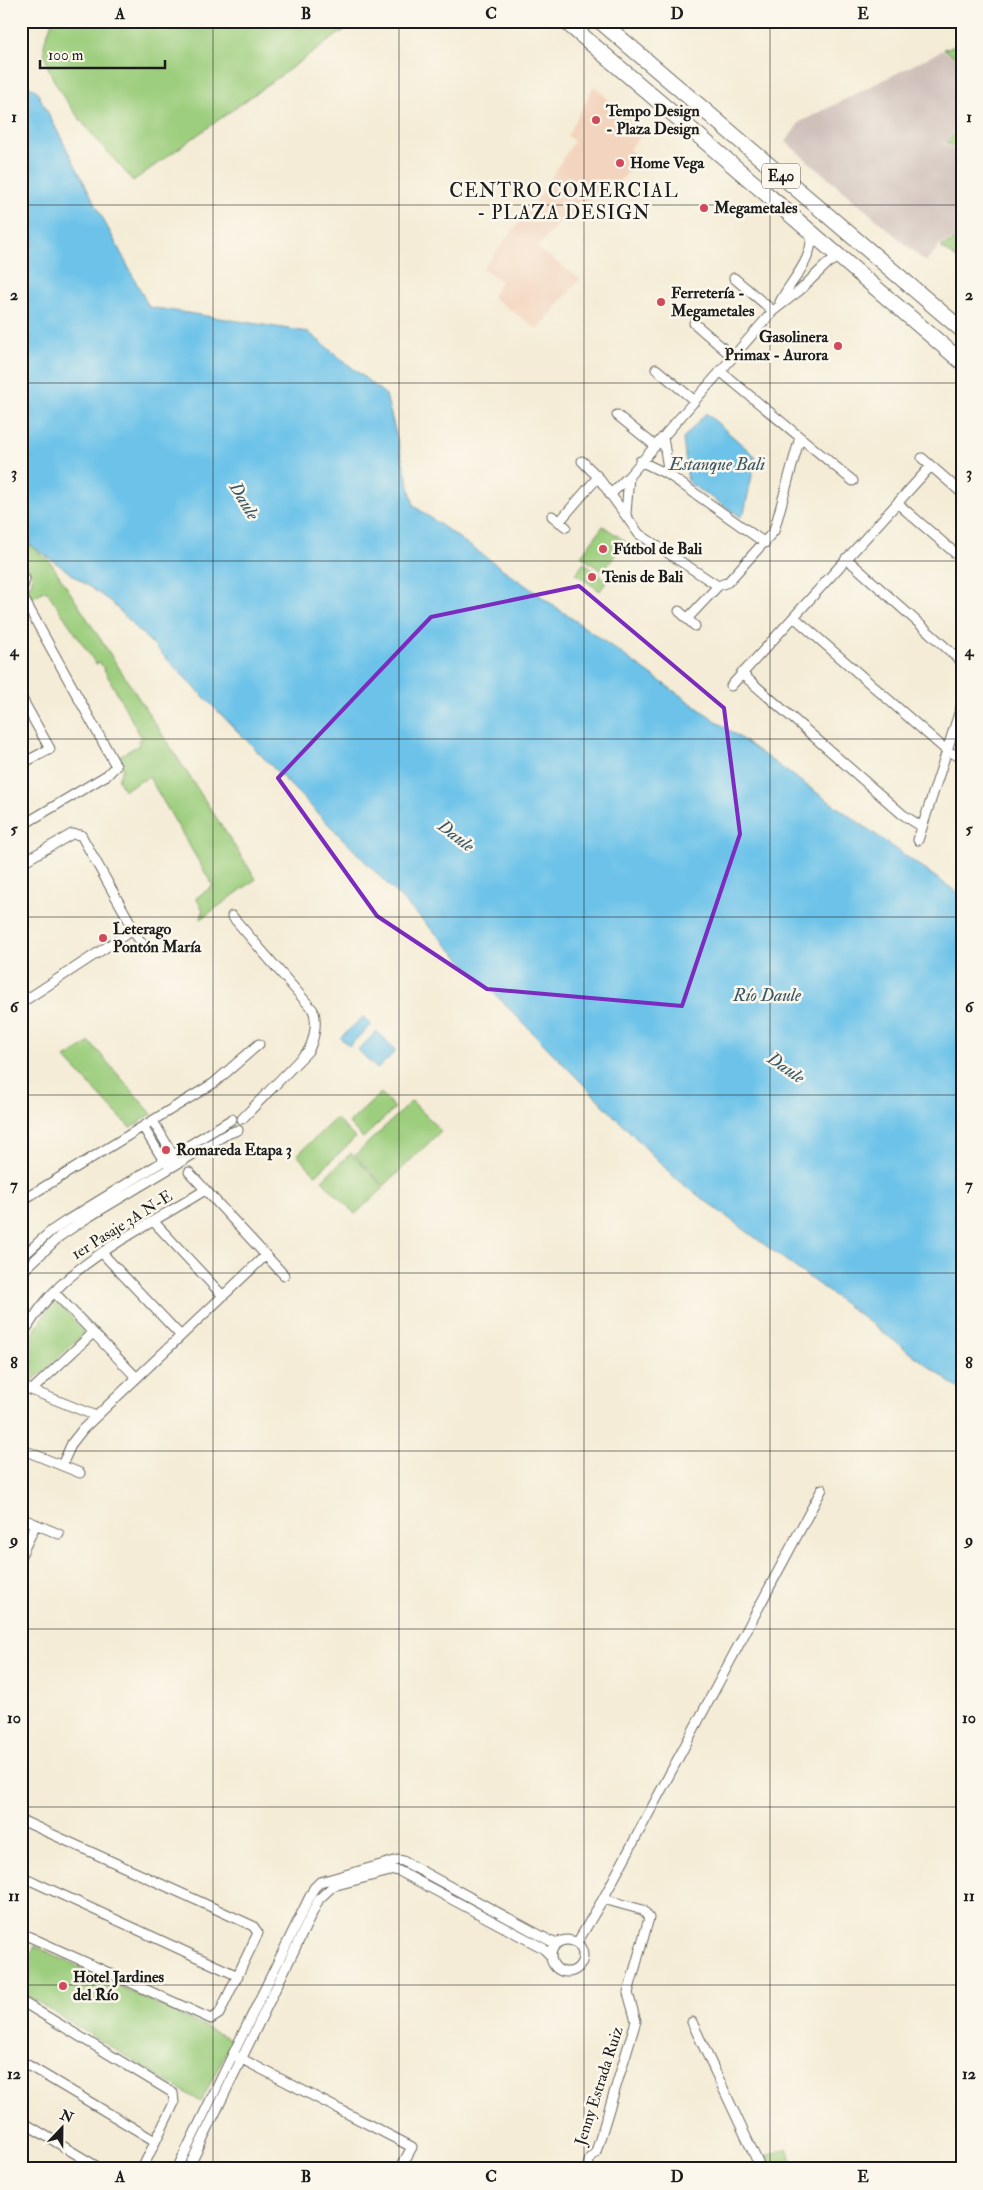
<svg xmlns="http://www.w3.org/2000/svg" width="983" height="2190" font-family="'IM FELL Double Pica',serif">
	<style>
		.built { fill: #f3d4be }
		.industrial { fill: #cfc0ba }
		.green { fill: #9dce7e; stroke: #5c754d }
		.water { fill: #6cc2e9; stroke: #446f82 }
		.lines { fill: none; stroke-linecap: round; stroke-linejoin: round }
		.street-casing { stroke: #68655d; stroke-width: 11 }
		.highway-casing { stroke: #68655d; stroke-width: 17 }
		.street { stroke: #fff; stroke-width: 9 }
		.highway { stroke: #fff; stroke-width: 15 }
		.marked { fill: none; stroke: #7b2cbf; stroke-width: 4; stroke-linejoin: round }
		.grid { fill: none; stroke: #1c1c1c; stroke-width: 1; stroke-opacity: 0.55 }
		.poi-dot { fill: #d1495b; stroke: #fbf7ec; stroke-width: 2 }
		.labels { text-anchor: middle; dominant-baseline: central; stroke-width: 5; stroke-linejoin: round; paint-order: stroke }
		.shield { fill: #fbf7ec; stroke: #5f5e5a; stroke-width: 1 }
		.shield-label { font-size: 15px; font-weight: bold; fill: #1c1c1c }
		.poi-label { font-size: 16px; font-weight: bold; fill: #1c1c1c; stroke: #fbf7ec; text-anchor: start }
		.street-label { font-size: 16px; fill: #1c1c1c; stroke: #fbf7ec }
		.water-label { font-size: 18px; font-style: italic; fill: #385664; stroke: #fbf7ec }
		.quarter-label { font-size: 19px; letter-spacing: 1px; fill: #1c1c1c; stroke: #fbf7ec }
		.neatline { fill: none; stroke: #1c1c1c; stroke-width: 2 }
		.grid-label { font-size: 16px; text-anchor: middle; font-weight: bold; fill: #1c1c1c }
	</style>
	<rect width="100%" height="100%" fill="#fbf7ec"/>
	<filter id="ink" filterUnits="userSpaceOnUse"><feTurbulence type="fractalNoise" baseFrequency=".02" numOctaves="2"/><feDisplacementMap in="SourceGraphic" scale="10" xChannelSelector="R" yChannelSelector="G"/><feConvolveMatrix kernelMatrix="1 2 1 2 8 2 1 2 1" color-interpolation-filters="sRGB"/></filter>
	<filter id="wash" filterUnits="userSpaceOnUse"><feTurbulence type="fractalNoise" baseFrequency=".0096" numOctaves="4" result="noise"/><feDisplacementMap in="SourceGraphic" scale="20" xChannelSelector="R" yChannelSelector="G"/><feGaussianBlur stdDeviation="1.12" result="paint"/><feColorMatrix in="noise" values="0 0 0 0 0 0 0 0 0 0 0 0 0 0 0 0 0 1.4 0 .05"/><feComposite in="paint" operator="in"/></filter>
	<g filter="url(#wash)">
		<rect width="100%" height="100%" fill="#f4ecd6"/>
		<path class="built" d="M594,86L644,133L629,149L640,160L616,185L607,179L567,225L560,221L537,248L580,279L538,329L492,297L501,281L483,269L539,197L574,141L567,136Z"/>
		<path class="industrial" d="M943,50L962,63V123L944,144L962,151V235L939,246L926,262L786,142L800,122Z"/>
		<path class="green" d="M52,21H357L133,181C106,148 45,90 44,47C44,39 50,29 52,21Z
			M962,33V62L944,49L954,46Z
			M962,126V149L946,143Z
			M962,237V263L941,247Z
			M603,526L625,541L603,572L581,556Z
			M21,537L51,563L256,879L201,919L203,910L196,898L213,886L149,777L124,790L118,779L123,769L119,756L139,745L138,741L141,737L100,662L96,664L46,590L30,599L25,590L32,582V575L26,567L21,566Z
			M584,563L607,581L600,591L576,574Z
			M90,1042L152,1114L130,1128L65,1058Z
			M381,1093L395,1108L363,1138L349,1123Z
			M412,1101L441,1131L384,1186L355,1155Z
			M336,1118L355,1138L316,1175L297,1155Z
			M351,1153L384,1188L355,1214L322,1180Z
			M52,1303L59,1304L83,1330V1335L29,1384L21,1381V1352Z
			M35,1946L232,2040L201,2102L21,1992V1972Z
			M786,2148L792,2161L775,2169H765L760,2159Z"/>
		<path class="water" d="M21,81L36,90L149,307L308,332L386,395L414,506L962,896V1391L676,1179L111,602L21,538Z
			M706,413L756,457L744,513L741,517L688,482L683,439Z
			M363,1017L371,1025L349,1046L340,1038Z
			M377,1031L396,1051L377,1069L358,1050Z"/>
	</g>
	<g filter="url(#ink)">
		<g class="lines">
			<defs>
				<path id="street" d="M734,278L773,311
					M780,302C791,280 814,260 811,233
					M694,323L733,357
					M656,369L695,401
					M720,371L853,481
					M617,415L654,445
					M663,437L669,475L765,543
					M922,458L962,493
					M582,461L598,477L639,534L718,586L728,582L774,531L800,437
					M640,461L669,475
					M610,495L629,476L773,311L799,291L828,263L839,257
					M897,503L962,559
					M626,514L629,476
					M552,516L566,527
					M559,522L598,477
					M846,558L962,662
					M21,570L25,579L21,594
					M679,611L695,626
					M794,617L946,750L962,758
					M687,619L718,586
					M741,673L902,814L922,827
					M731,686L931,466
					M21,697L50,749L21,764
					M21,826L107,775L116,766L21,594
					M918,840L962,704
					M21,863L72,834L81,835L131,924V929L145,947
					M232,916L313,1010C318,1021 314,1041 308,1051L242,1119
					M21,1003L128,933L131,929
					M153,1121L173,1155L174,1161
					M143,1127L164,1161L168,1163
					M189,1172L284,1275
					M26,1198L214,1083L259,1044
					M154,1222L223,1296
					M102,1253L181,1336
					M21,1258L51,1231L66,1221L232,1119
					M21,1273L60,1236L87,1218L227,1134L238,1130
					M54,1292L137,1378
					M21,1337C29,1325 36,1313 45,1302C82,1256 155,1222 205,1190
					M21,1386L96,1416
					M32,1390L93,1333
					M21,1449L80,1473
					M62,1465L72,1443L83,1429L266,1255
					M21,1518L59,1534
					M21,1555L36,1524
					M21,1820L253,1926L258,1933L219,2014L211,2019L21,1933
					M21,1876L238,1976
					M551 1956a16 16 0 1 1 32 0a16 16 0 1 1-32 0Z
					M577,1943L603,1899L822,1489
					M21,2001L173,2093L174,2103L142,2169
					M692,2022L761,2169
					M238,2057L412,2147L400,2169
					M21,2061L155,2141
					M21,2121L101,2169
					M177,2169L314,1888L320,1882L398,1860L403,1861L556,1944
					M188,2169L319,1899L333,1886L394,1870L399,1871L543,1948L551,1956
					M587,2169L590,2158L596,2152L636,2021L628,1993L649,1918L643,1910L603,1899"/>
				<path id="highway" d="M565,21L962,362
					M600,21L962,330"/>
			</defs>
			<use href="#street" class="street-casing"/>
			<use href="#highway" class="highway-casing"/>
			<use href="#street" class="street"/>
			<use href="#highway" class="highway"/>
		</g>
	</g>
	<path class="marked" d="M579,586L724,708L740,834L682,1006L487,989L377,916L278,778L431,617Z"/>
	<path class="grid" d="M213,21V2169M399,21V2169M584,21V2169M770,21V2169M21,205H962M21,383H962M21,561H962M21,739H962M21,917H962M21,1095H962M21,1273H962M21,1451H962M21,1629H962M21,1807H962M21,1985H962"/>
	<g class="poi-dot">
		<circle cx="596" cy="120" r="5"/>
		<circle cx="620" cy="163" r="5"/>
		<circle cx="704" cy="208" r="5"/>
		<circle cx="661" cy="302" r="5"/>
		<circle cx="838" cy="346" r="5"/>
		<circle cx="603" cy="549" r="5"/>
		<circle cx="592" cy="577" r="5"/>
		<circle cx="103" cy="938" r="5"/>
		<circle cx="166" cy="1150" r="5"/>
		<circle cx="63" cy="1986" r="5"/>
	</g>
	<g class="labels">
		<rect class="shield" x="762" y="163.5" width="38" height="25" rx="4"/>
		<g class="shield-label">
			<text x="781" y="176">E40</text>
		</g>
		<g class="poi-label">
			<text x="606" y="111">Tempo Design<tspan x="606" dy="18">- Plaza Design</tspan></text>
			<text x="630" y="163">Home Vega</text>
			<text x="714" y="208">Megametales</text>
			<text x="671" y="293">Ferretería -<tspan x="671" dy="18">Megametales</tspan></text>
			<text x="828" y="337" text-anchor="end">Gasolinera<tspan x="828" dy="18">Primax - Aurora</tspan></text>
			<text x="613" y="549">Fútbol de Bali</text>
			<text x="602" y="577">Tenis de Bali</text>
			<text x="113" y="929">Leterago<tspan x="113" dy="18">Pontón María</tspan></text>
			<text x="176" y="1150">Romareda Etapa 3</text>
			<text x="73" y="1977">Hotel Jardines<tspan x="73" dy="18">del Río</tspan></text>
		</g>
		<g class="street-label">
			<text transform="translate(122 1225) rotate(-32)">1er Pasaje 3A N-E</text>
			<text transform="translate(599 2086) rotate(-72)">Jenny Estrada Ruiz</text>
		</g>
		<g class="water-label">
			<text x="717" y="464">Estanque Bali</text>
			<text transform="translate(244 501) rotate(59)">Daule</text>
			<text transform="translate(456 836) rotate(38)">Daule</text>
			<text x="767" y="995">Río Daule</text>
			<text transform="translate(786 1068) rotate(35)">Daule</text>
		</g>
		<g class="quarter-label">
			<text x="564" y="191">CENTRO COMERCIAL<tspan x="564" dy="22">- PLAZA DESIGN</tspan></text>
		</g>
	</g>
	<rect width="983" height="2190" fill="none" stroke="#fbf7ec" stroke-width="55"/>
	<g transform="translate(62 2128) rotate(22)" stroke="#fbf7ec" stroke-width="4" paint-order="stroke">
	<path d="M0-4L9 19L0 12L-9 19Z" fill="#1c1c1c"/>
	<text y="-8" font-size="14" font-weight="bold" text-anchor="middle" fill="#1c1c1c">N</text>
	</g>
	<path d="M40 60v8h125v-8" fill="none" stroke="#1c1c1c" stroke-width="2.5"/>
	<text x="48" y="60" font-size="15" fill="#1c1c1c" stroke="#fbf7ec" stroke-width="4" paint-order="stroke">100 m</text>
	<rect x="28" y="28" width="928" height="2134" class="neatline"/>
	<g class="grid-label">
		<text x="120" y="19">A</text>
		<text x="306" y="19">B</text>
		<text x="491" y="19">C</text>
		<text x="677" y="19">D</text>
		<text x="863" y="19">E</text>
		<text x="14" y="122">1</text>
		<text x="969" y="122">1</text>
		<text x="14" y="300">2</text>
		<text x="969" y="300">2</text>
		<text x="14" y="478">3</text>
		<text x="969" y="478">3</text>
		<text x="14" y="656">4</text>
		<text x="969" y="656">4</text>
		<text x="14" y="834">5</text>
		<text x="969" y="834">5</text>
		<text x="14" y="1012">6</text>
		<text x="969" y="1012">6</text>
		<text x="14" y="1190">7</text>
		<text x="969" y="1190">7</text>
		<text x="14" y="1368">8</text>
		<text x="969" y="1368">8</text>
		<text x="14" y="1545">9</text>
		<text x="969" y="1545">9</text>
		<text x="14" y="1723">10</text>
		<text x="969" y="1723">10</text>
		<text x="14" y="1901">11</text>
		<text x="969" y="1901">11</text>
		<text x="14" y="2079">12</text>
		<text x="969" y="2079">12</text>
		<text x="120" y="2182">A</text>
		<text x="306" y="2182">B</text>
		<text x="491" y="2182">C</text>
		<text x="677" y="2182">D</text>
		<text x="863" y="2182">E</text>
	</g>
</svg>
